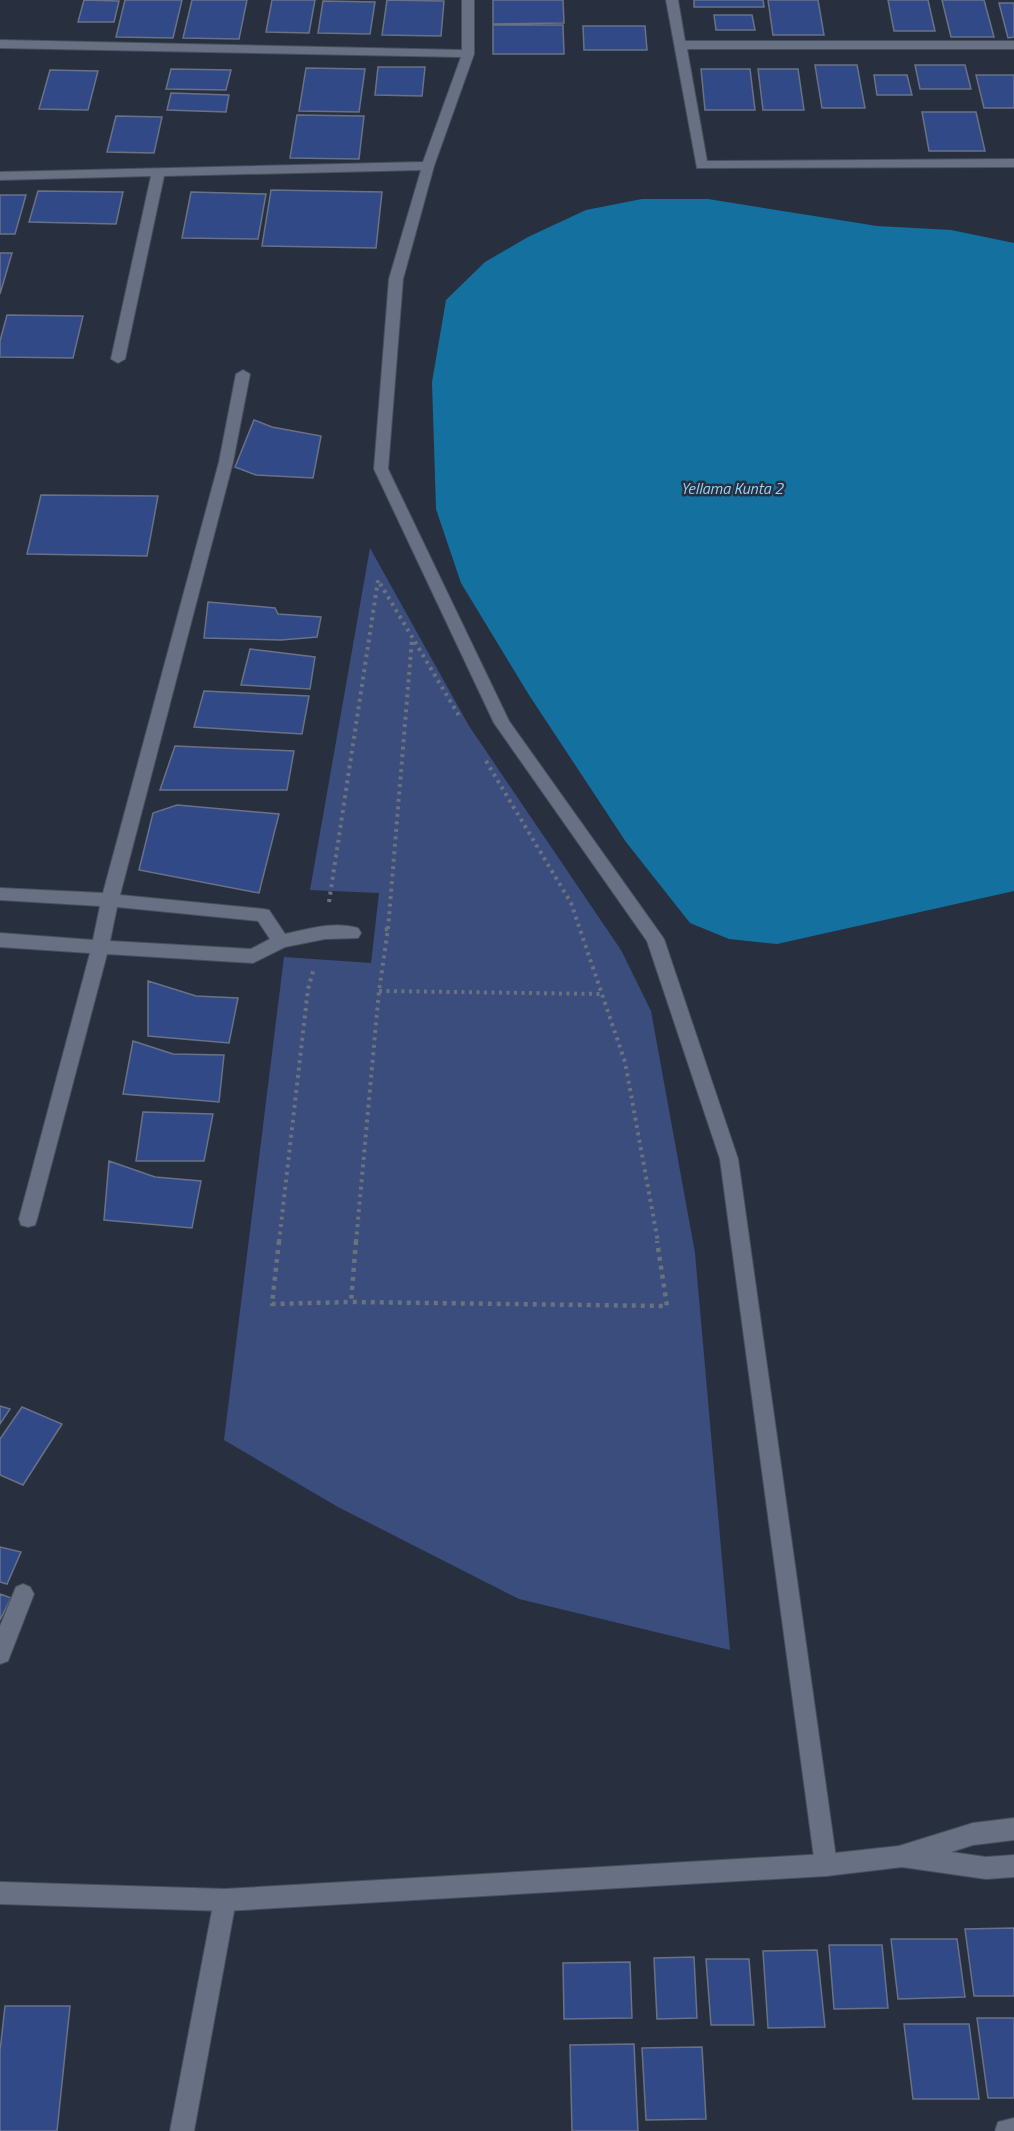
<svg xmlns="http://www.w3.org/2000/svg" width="1014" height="2131" font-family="'Titillium Web',sans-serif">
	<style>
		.green { fill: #3a4d7d }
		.water { fill: #14719f }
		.building { fill: #324988; stroke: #697285; stroke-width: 1.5 }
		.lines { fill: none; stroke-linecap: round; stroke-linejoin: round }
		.street-casing { stroke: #494f5d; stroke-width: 2 }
		.secondary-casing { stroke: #494f5d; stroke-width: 2 }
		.path-far1 { stroke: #6a717f; stroke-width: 4; stroke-dasharray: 3 4.5; stroke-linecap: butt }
		.path { stroke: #6a717f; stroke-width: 4.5; stroke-dasharray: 4 5; stroke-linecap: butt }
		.street { fill: #687084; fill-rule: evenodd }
		.secondary { fill: #687084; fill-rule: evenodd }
		.labels { text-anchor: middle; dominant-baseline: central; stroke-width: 5; stroke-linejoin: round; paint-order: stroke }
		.water-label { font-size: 16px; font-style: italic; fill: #96d2f9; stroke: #283040 }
	</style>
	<rect width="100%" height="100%" fill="#283040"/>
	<path class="green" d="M370,548L469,726L621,950L651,1011L695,1253L730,1650L519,1599L338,1507L224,1440L284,957L371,963L379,893L310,890Z"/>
	<path class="water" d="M642,199H708L877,226L951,230L1014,243V891L777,944L729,939L690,923L626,842L529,695L461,583L436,509L432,382L446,300L485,262L528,237L586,210Z"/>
	<path class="building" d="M84,0L119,1L114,22H78Z
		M125,0H182L173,38L116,37Z
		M192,0H247L239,39L183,38Z
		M272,0H315L309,33L266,32Z
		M387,0L444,1L441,36L382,35Z
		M493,0H563L564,23L493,24Z
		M694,0H763L764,7H694Z
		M768,0H818L824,35H773Z
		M888,0H928L935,31H894Z
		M942,0H984L994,37H951Z
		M323,1L375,2L370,34L318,33Z
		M999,3H1014V37L1008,38Z
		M714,15H752L755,30H716Z
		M493,25H563L564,54H493Z
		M583,26H645L647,50H584Z
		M815,65H857L865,108H822Z
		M915,65H965L971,89H920Z
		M378,67H425L422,96L375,95Z
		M306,68L365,69L359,112L299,111Z
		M171,69L231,70L226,90L166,89Z
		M701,69H750L755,110H705Z
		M758,69H798L804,110H763Z
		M50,70L98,71L88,110L39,109Z
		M874,75H907L912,95H877Z
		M976,75H1014V108H984Z
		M171,93L229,95L226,112L167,110Z
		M922,112H976L985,151H929Z
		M297,115L364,116L359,159L290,158Z
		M116,116L162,117L154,153L107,152Z
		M271,190L382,192L376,248L262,246Z
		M38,191L123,192L116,224L29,222Z
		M191,192L266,194L258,239L182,238Z
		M0,195H26L15,234H0Z
		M0,253H12L0,294Z
		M7,315L83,316L73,358L0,357V341Z
		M254,420L272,427L321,436L313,478L256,475L235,467Z
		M41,495L158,496L147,556L27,554Z
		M208,602L275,608L278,614L321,617L317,637L281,640L204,638Z
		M250,649L315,657L310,689L241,685Z
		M204,691L309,696L302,734L194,727Z
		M175,746L294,751L287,790H160Z
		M177,805L279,814L259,893L139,870L153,813Z
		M148,981L196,996L238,998L229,1043L148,1036Z
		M133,1041L173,1054L224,1055L219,1102L123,1094Z
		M143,1112L213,1114L204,1161H136Z
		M109,1161L155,1177L201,1181L192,1228L104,1220Z
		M0,1406L10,1409L0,1424Z
		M22,1407L62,1424L23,1485L0,1475V1439Z
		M0,1547L21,1552L7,1584L0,1582Z
		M0,1594L11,1598L0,1620Z
		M1014,1928V1996H974L965,1929Z
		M891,1939H957L965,1997L898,1999Z
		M829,1945H882L888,2008L834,2009Z
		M817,1950L825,2027L768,2028L763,1951Z
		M694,1957L697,2018L657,2019L654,1958Z
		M706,1959H749L754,2025H711Z
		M630,1962L632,2018L564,2019L563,1963Z
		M5,2006H70L57,2131H0V2051Z
		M977,2018H1014V2098H988Z
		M904,2024H969L979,2099H913Z
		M634,2044L638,2131H572L570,2045Z
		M702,2047L706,2119L646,2120L642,2048Z"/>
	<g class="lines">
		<defs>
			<path id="street" d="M462,0H474V54L434,166L403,279L388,469L509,721L664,939L738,1159L837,1865L834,1873L826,1876L818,1873L815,1865L720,1159L647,941L494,723L374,469L389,279L421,170L164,176L125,359L118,363L111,359L151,176L0,180V172L423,162L461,57L0,48V40L462,50Z
				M666,0H678L685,41H1014V49H687L707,161L1014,159V167L697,168Z
				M243,370L250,374L233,462L120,895L263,909L269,910L285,934C309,929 334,921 358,928L361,933L358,938L325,939L285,947L253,963L107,954L37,1219L35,1225L28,1227L21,1225L19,1219L90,953L0,947V933L93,940L100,906L0,900V888L103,893L219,462L236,374ZM117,907L258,921L270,939L251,949L110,941Z
				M23,1584L30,1587L34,1594L8,1661L0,1664V1626L16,1587Z
				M225,1889L233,1892L236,1900L194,2131H170L214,1900L217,1892Z
				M1014,2118V2131H995L998,2122Z"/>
			<path id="secondary" d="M1014,1818V1840L973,1845L951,1852L986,1857L1014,1855V1877L986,1879L902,1867L826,1876L225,1911L0,1904V1882L225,1889L826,1854L899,1846L973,1823Z"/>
		</defs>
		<use href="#street" class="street-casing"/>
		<use href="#secondary" class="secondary-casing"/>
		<path class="path-far1" d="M486,761L571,903L625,1062L658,1242
			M329,902L378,580L461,719
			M388,929L412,639
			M379,991L602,994
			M279,1242L308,989L314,968
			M356,1242L379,991L388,929L382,930"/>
		<path class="path" d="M279,1241L272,1304L351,1302
			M356,1241L351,1302L667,1306L657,1241"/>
		<use href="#street" class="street"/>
		<use href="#secondary" class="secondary"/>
	</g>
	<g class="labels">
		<g class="water-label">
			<text x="732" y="488">Yellama Kunta 2</text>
		</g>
	</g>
</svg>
